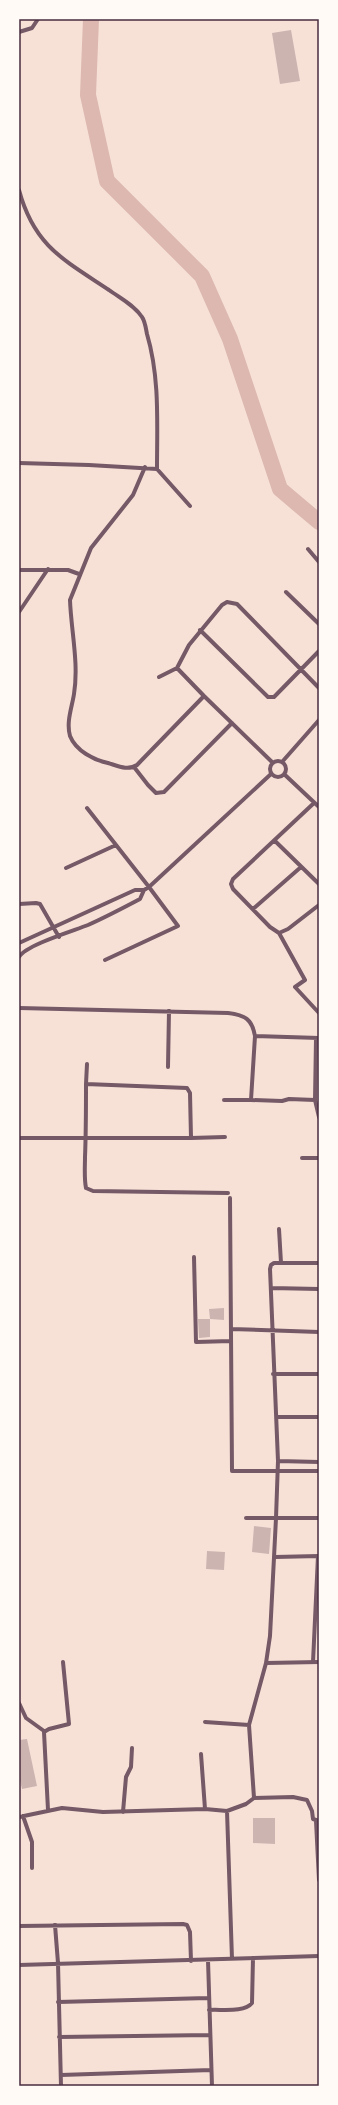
<svg xmlns="http://www.w3.org/2000/svg" width="338" height="2105" font-family="'Roboto Condensed',sans-serif">
	<style>
		.lines { fill: none; stroke-linecap: round; stroke-linejoin: round }
		.river { stroke: #dcb8b0; stroke-width: 16 }
		.building { fill: #ccb4b1 }
		.minor { stroke: #755966; stroke-width: 4 }
		.neatline { fill: none; stroke: #4a2c40; stroke-width: 1.5 }
	</style>
	<rect width="100%" height="100%" fill="#f7e1d7"/>
	<g class="lines">
		<path class="river" d="M91,19L88,95L107,181L202,276L230,339L280,489L319,522"/>
	</g>
	<path class="building" d="M291,30L300,81L280,84L272,33Z
		M224,1308V1320L210,1319V1337L199,1338L198,1319H210L209,1309Z
		M254,1526L271,1528L269,1554L252,1552Z
		M207,1551L225,1552L224,1570L206,1569Z
		M27,1739L37,1786L22,1789L19,1776V1740Z
		M253,1818H275V1844L253,1843Z"/>
	<g class="lines">
		<path class="minor" d="M19,32L32,28L38,19
			M19,190C34,246 64,260 109,290C120,298 134,305 142,317C145,321 146,329 147,334C160,378 157,424 157,469L190,506
			M19,463L89,465L157,469
			M145,467L133,495L91,548L70,600C71,630 79,663 74,694C72,707 66,722 70,736C76,751 94,760 108,763C118,766 128,771 137,765L204,696
			M308,549L319,562
			M19,570H68L79,574
			M286,592L319,624
			M19,612L48,569
			M200,630L268,697H274L319,651
			M177,668L204,696L272,762
			M159,677L177,668L189,645L222,605L227,602L237,604L319,688
			M270 769a8 8 0 1 1 16 0a8 8 0 1 1-16 0Z
			M282,762L319,720
			M134,767L148,785L156,793L164,792L232,723
			M284,774L319,807
			M314,803L233,879L231,884L233,889L270,927L279,933L288,929L319,905
			M87,808L149,887L178,926L105,960
			M275,841L319,884
			M66,868L116,845
			M19,904L36,903L40,904L59,937
			M253,909L301,867
			M279,933L305,980L295,987L319,1013
			M19,943L135,890H144L149,887L271,774
			M19,957C26,945 73,931 88,925C106,917 123,908 140,899L144,890
			M19,1008L228,1013C245,1015 252,1019 255,1036L319,1038
			M255,1036L251,1100L282,1101L289,1099L315,1100
			M316,1039L315,1100L319,1117
			M168,1067L169,1011
			M86,1084L87,1064
			M224,1100H251
			M19,1138H191L190,1093L187,1088L86,1084C86,1109 86,1133 85,1157C85,1167 84,1178 86,1188L93,1191L228,1193
			M191,1138L225,1137
			M302,1158H319
			M230,1198L232,1471H319
			M279,1229L281,1263
			M194,1257L196,1342L231,1341
			M271,1288L319,1289
			M231,1329L319,1332
			M273,1374H319
			M276,1417H319
			M278,1461L319,1462
			M246,1518H319
			M275,1557L319,1556
			M313,1662L318,1556
			M266,1663L319,1662
			M19,1703L26,1718L44,1731
			M205,1722L249,1725
			M201,1754L205,1809
			M254,1798L249,1725L266,1663L270,1636L276,1518L278,1461L270,1269L271,1265L274,1263H319
			M48,1810L44,1732L49,1729L69,1724L63,1662
			M227,1811L232,1959
			M123,1812L126,1777L131,1767L132,1748
			M23,1816L32,1842V1868
			M19,1817L62,1808L103,1812L205,1809L227,1811L246,1804L254,1798L293,1797L307,1800L312,1811L313,1819L319,1821
			M316,1821L319,1880
			M55,1925L58,1963L61,2086
			M19,1926L183,1924L187,1925L190,1932L191,1961
			M208,1960L212,2086
			M19,1965L319,1956
			M58,2002L208,1998
			M209,2010C221,2009 244,2013 252,2003L253,1958
			M59,2037L210,2035
			M61,2075L211,2070"/>
	</g>
	<rect width="338" height="2105" fill="none" stroke="#fffaf5" stroke-width="40"/>
	<rect x="20" y="20" width="298" height="2065" class="neatline"/>
</svg>
